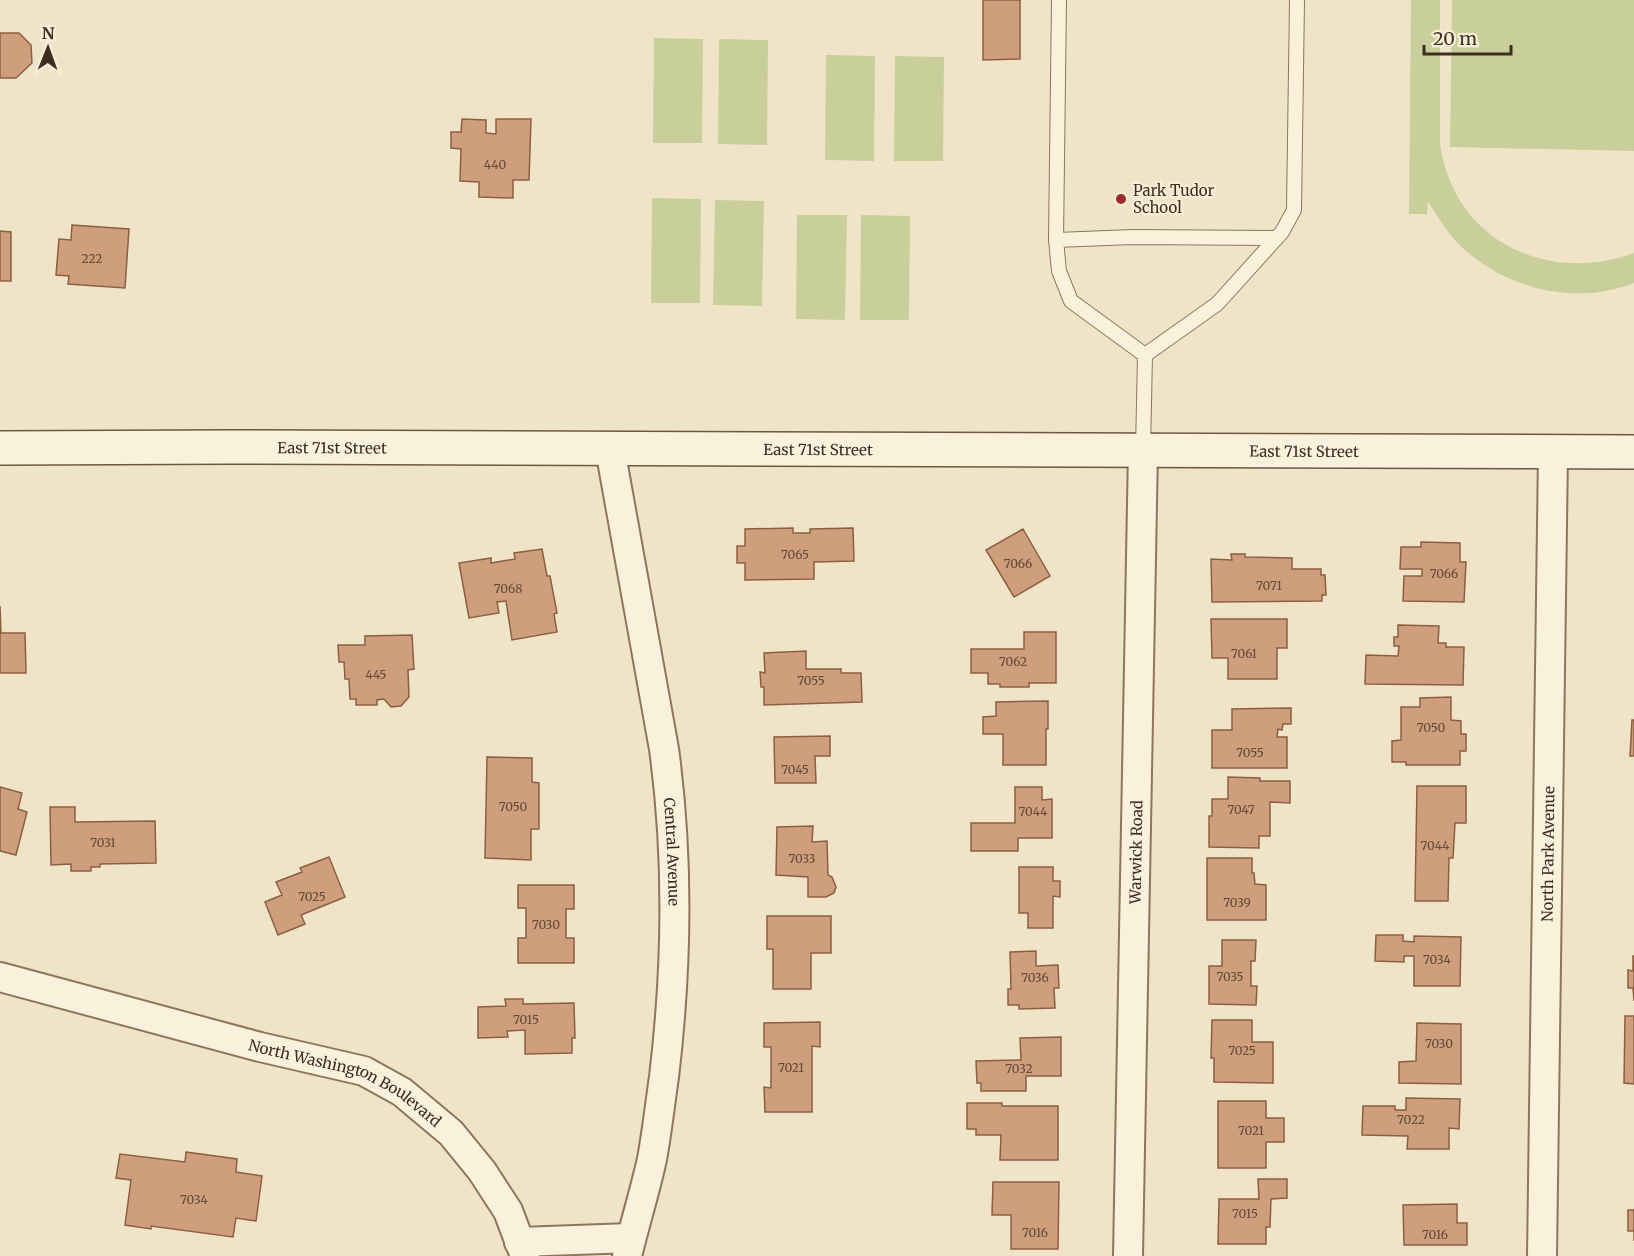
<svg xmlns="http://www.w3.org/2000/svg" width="1634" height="1256" font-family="Merriweather,serif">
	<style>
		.green { fill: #c9cf9b }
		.building { fill: #cf9f7d; stroke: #8d5f41; stroke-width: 1.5 }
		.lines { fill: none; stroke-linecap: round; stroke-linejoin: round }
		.service-casing { stroke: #8d765c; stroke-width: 16 }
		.minor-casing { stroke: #8d765c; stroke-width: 32 }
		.secondary-casing { stroke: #6f573f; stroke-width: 36 }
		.service { stroke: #faf1dc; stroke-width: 14 }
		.minor { stroke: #faf1dc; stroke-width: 28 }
		.secondary { stroke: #faf1dc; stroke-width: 33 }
		.poi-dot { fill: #9e2a2b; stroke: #f7eed8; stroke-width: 2 }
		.labels { text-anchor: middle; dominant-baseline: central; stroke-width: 4.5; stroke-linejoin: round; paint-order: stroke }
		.number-label { font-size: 12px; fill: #624a37 }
		.poi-label { font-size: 15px; fill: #3d2e20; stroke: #f7eed8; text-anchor: start }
		.street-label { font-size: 15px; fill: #3d2e20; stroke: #f7eed8 }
	</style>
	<rect width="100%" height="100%" fill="#f0e4c8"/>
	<path class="green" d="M1411,0H1440V143C1442,156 1445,170 1451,183C1482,255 1564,279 1634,253V283C1574,307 1499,288 1455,240C1445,229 1437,215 1428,202L1427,214H1409Z
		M1452,0H1634V151L1450,147Z
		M654,38L703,39L702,143H653Z
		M719,39L768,40L767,145L718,144Z
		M826,55L875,56L874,161L825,160Z
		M895,56L944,57L943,161H894Z
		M652,198L701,199L700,303H651Z
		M715,200L764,201L762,306L713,305Z
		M797,215H847L845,320L796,319Z
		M861,215L910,216L909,320H860Z"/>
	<path class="building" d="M983,0H1020V59L983,60Z
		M0,33H19L31,45L32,63L16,78H0Z
		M462,119L486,120V133L496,134V119H531L529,180H513V198L479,197V182L460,181L461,149L451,148V132H461Z
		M72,225L129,229L125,288L68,284L69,276L56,275L59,239L71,240Z
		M0,231L11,232V281H0Z
		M793,528V533H810V529L853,528L854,561L814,562V579L745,580V563H737V546H745V529Z
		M1023,529L1050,576L1014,597L986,550Z
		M1421,542L1460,543V562H1466L1464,602L1403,601L1404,576H1422V569H1400L1401,547H1421Z
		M542,549L547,576H550L557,613L554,614L557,632L512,640L506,601L497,602L499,613L469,618L459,563L491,558V563L515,559L514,553Z
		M1231,554H1245V557L1292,558V569H1321V575H1325L1326,595H1322V601L1212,602L1211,559L1232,560Z
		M0,606L1,633H25L26,673H0Z
		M1211,619H1287V648H1277V679H1228V658H1212Z
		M1398,625L1439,626L1438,643H1446V647H1464L1463,685L1365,684L1366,655L1398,656L1399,646H1394V637H1398Z
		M1024,632H1056V683H1029V687H1000V684H988V673H971V649H1024Z
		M412,635L414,669L408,670L409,697L401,706L391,707L384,699L377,700V705H356V699H350L349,679H345L344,662H339L338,645H365V636Z
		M806,651V669H841V673H861L862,702L764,705V687H761L760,672L765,673L764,653Z
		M1451,697V720L1461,721V734H1466V751H1460V765H1406V762H1392V741L1401,740V707H1420V698Z
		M1048,701V729H1046V765H1003V734H983V717L996,716V702Z
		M1291,708V724H1283L1282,730L1278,729L1277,737H1287V768H1212V730H1232V709Z
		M1632,720H1634V756H1630Z
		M830,736V756H815L816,783H775L774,737Z
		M487,757L532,758V782L539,783V829H531V860L485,858Z
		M1228,777L1260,778V781H1290V803L1270,802V836H1259V848L1209,847V816H1212V799H1228Z
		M1417,786H1466V823H1455L1453,858H1449L1448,901H1415Z
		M0,787L22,793L18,809L27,812L16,855L0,851Z
		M1015,787H1042V800L1052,799V838H1018V851H971V823H1015Z
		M50,807H75V822L155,821L156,863L100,864V867H91V871H71V864L51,865Z
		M813,826L812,842L827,841L828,875L832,877L836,887L834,893L826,897H808V877L776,875L777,827Z
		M329,857L345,897L301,915L305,924L278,935L265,902L282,895L276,882L302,872L300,868Z
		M1207,858H1252V873H1254L1255,884L1266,885V920H1207Z
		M1019,867H1053V881H1060V897L1053,896V928H1028V913H1019Z
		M518,885H574V909H566V938H574V963H518V938H526V908H518Z
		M767,916H831V953H811V989H773V949H767Z
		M1376,935H1403V941L1414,942V936L1461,937L1460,986H1414V956H1404V962L1375,961Z
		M1222,940H1256L1255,961H1251V986H1257L1256,1005L1209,1004V966H1222Z
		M1036,951V966L1058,965L1059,988H1054L1055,1008L1019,1009V1005H1008V989H1011L1010,952Z
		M1633,956H1634V1001L1633,988H1628V970L1633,971Z
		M505,999H523V1004L574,1003L575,1038H572V1053L525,1054V1030L507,1031L508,1037L478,1038V1007L506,1006Z
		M1625,1016H1634V1084L1624,1083Z
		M1212,1020H1252V1042H1273V1083L1214,1082V1058H1211Z
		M820,1022V1047L812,1046V1112H765L764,1087L771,1088V1047H764V1023Z
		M1417,1023L1461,1024V1084L1399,1083V1062L1416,1061Z
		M1061,1037V1076H1026V1091H981V1083H977L976,1061L1021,1060L1020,1038Z
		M1406,1098L1460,1099L1459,1129L1449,1128V1149H1407L1408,1136L1362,1135L1363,1106H1395V1110H1406Z
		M1218,1101H1266V1118H1284V1142H1266V1168H1218Z
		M967,1103H1002V1106H1058V1160H1000L1001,1135H976V1129H967Z
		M186,1152L237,1159L236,1172L262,1176L256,1221L236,1218L233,1237L151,1226V1229L125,1225L131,1180L116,1178L120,1154L185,1162Z
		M1258,1179H1287V1198L1271,1199L1270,1227H1266V1244H1218L1219,1199H1259Z
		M993,1182H1059L1058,1249H1011V1215H992Z
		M1457,1204V1223H1467V1245H1404L1403,1205Z
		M1628,1210H1634V1241V1231H1628Z"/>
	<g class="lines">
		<defs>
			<path id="service" d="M1059,0L1056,240L1059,271L1071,301L1145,355L1217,304L1282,232L1294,210L1297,0
				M1056,240L1133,237L1275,238
				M1143,450L1145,355"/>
			<g id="minor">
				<path id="s1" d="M610,449L664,749C679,859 677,968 664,1077C660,1104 657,1132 652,1159C645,1191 635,1223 627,1256"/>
				<path id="s2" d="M0,977L260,1047L364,1071L402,1092L451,1133L482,1171L508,1211L525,1256"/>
				<path d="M519,1242L631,1238"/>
				<path id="s3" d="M1128,1256L1143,450"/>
				<path id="s4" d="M1542,1256L1553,452"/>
			</g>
			<g id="secondary">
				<path id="s5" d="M0,448L230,447L1634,452"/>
			</g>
		</defs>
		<use href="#service" class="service-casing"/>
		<use href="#minor" class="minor-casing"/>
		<use href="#secondary" class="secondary-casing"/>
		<use href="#service" class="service"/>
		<use href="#minor" class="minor"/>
		<use href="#secondary" class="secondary"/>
	</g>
	<circle class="poi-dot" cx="1121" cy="199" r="6"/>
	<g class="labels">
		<g class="number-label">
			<text x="495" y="164">440</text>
			<text x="92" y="258">222</text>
			<text x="795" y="554">7065</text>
			<text x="1018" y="563">7066</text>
			<text x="1444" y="573">7066</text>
			<text x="1269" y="585">7071</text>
			<text x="508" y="588">7068</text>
			<text x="1244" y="653">7061</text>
			<text x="1013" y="661">7062</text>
			<text x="376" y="674">445</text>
			<text x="811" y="680">7055</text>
			<text x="1431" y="727">7050</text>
			<text x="1250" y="752">7055</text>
			<text x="795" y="769">7045</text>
			<text x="513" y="806">7050</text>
			<text x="1241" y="809">7047</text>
			<text x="1033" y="811">7044</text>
			<text x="103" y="842">7031</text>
			<text x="1435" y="845">7044</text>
			<text x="802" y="858">7033</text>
			<text x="312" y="896">7025</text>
			<text x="1237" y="902">7039</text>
			<text x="546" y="924">7030</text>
			<text x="1437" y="959">7034</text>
			<text x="1230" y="976">7035</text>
			<text x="1035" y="977">7036</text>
			<text x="526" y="1019">7015</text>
			<text x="1439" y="1043">7030</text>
			<text x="1242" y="1050">7025</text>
			<text x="791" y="1067">7021</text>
			<text x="1019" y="1068">7032</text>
			<text x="1411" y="1119">7022</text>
			<text x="1251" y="1130">7021</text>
			<text x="194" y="1199">7034</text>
			<text x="1245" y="1213">7015</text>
			<text x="1035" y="1232">7016</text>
			<text x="1435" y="1234">7016</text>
		</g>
		<g class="poi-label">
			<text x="1133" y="190">Park Tudor<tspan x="1133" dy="17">School</tspan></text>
		</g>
		<g class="street-label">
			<text stroke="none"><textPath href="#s5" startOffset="332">East 71st Street</textPath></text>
			<text stroke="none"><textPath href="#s5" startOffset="818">East 71st Street</textPath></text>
			<text stroke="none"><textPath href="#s5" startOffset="1304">East 71st Street</textPath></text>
			<text stroke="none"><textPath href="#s1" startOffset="408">Central Avenue</textPath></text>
			<text stroke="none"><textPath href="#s3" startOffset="404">Warwick Road</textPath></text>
			<text stroke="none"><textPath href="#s4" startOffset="402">North Park Avenue</textPath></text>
			<text stroke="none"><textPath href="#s2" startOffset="363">North Washington Boulevard</textPath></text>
		</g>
	</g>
	<g transform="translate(48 48) rotate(1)" stroke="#f7eed8" stroke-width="4.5" paint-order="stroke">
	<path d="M0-4.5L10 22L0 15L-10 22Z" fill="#3d2e20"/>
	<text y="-9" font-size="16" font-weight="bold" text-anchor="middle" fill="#3d2e20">N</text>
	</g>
	<path d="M1424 45v9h87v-9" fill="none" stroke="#3d2e20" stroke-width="3"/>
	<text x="1433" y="45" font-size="18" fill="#3d2e20" stroke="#f7eed8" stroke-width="4.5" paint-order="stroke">20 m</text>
</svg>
